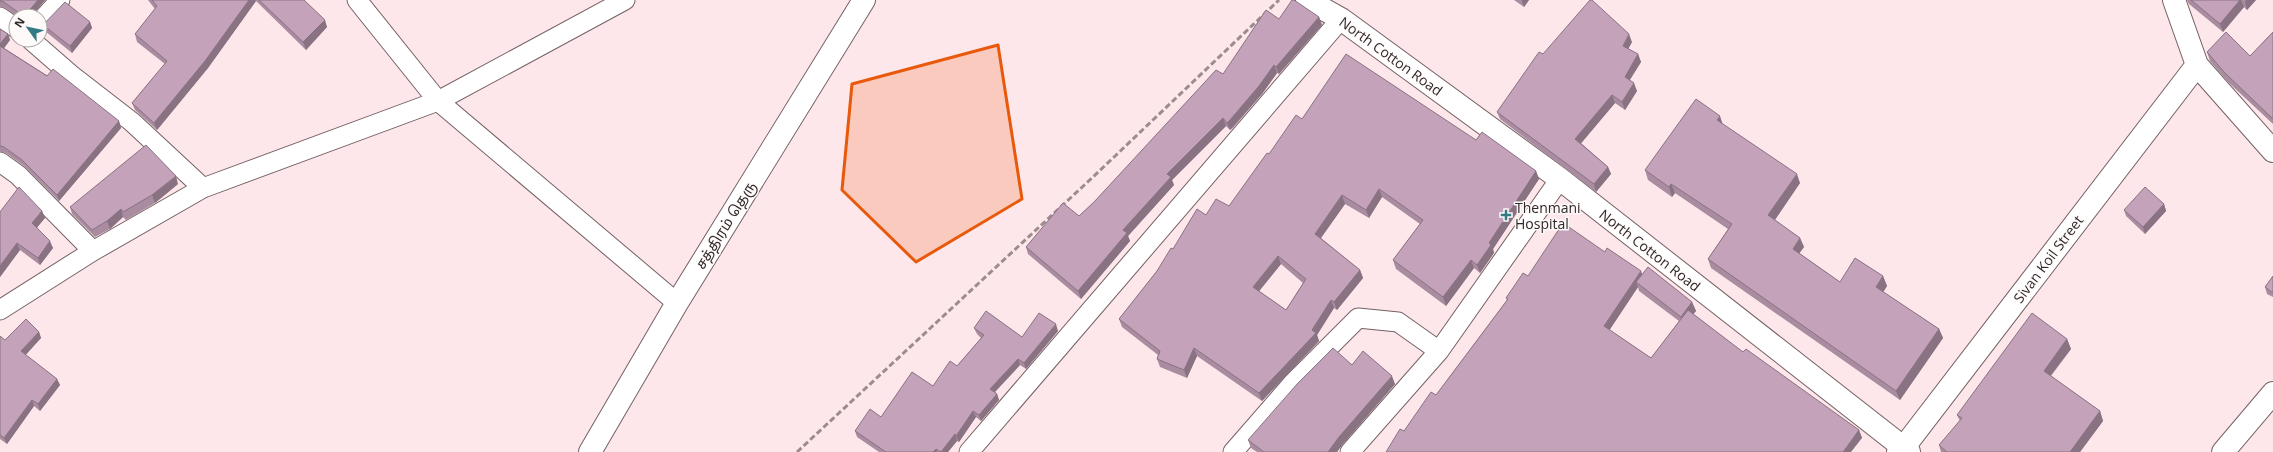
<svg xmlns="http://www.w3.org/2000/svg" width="2273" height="452" font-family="'Open Sans','Noto Sans Tamil',sans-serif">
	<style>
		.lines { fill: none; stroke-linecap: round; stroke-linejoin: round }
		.minor-casing { stroke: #746164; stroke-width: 21 }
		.tertiary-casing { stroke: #746164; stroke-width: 24 }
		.primary-casing { stroke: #746164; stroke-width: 24 }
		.minor { stroke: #fff; stroke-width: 19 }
		.tertiary { stroke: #fff; stroke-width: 22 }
		.primary { stroke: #fff; stroke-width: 22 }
		.rail { stroke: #9c8c8e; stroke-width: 3; stroke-dasharray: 6 3; stroke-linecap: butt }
		.wall { fill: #a98ca0; fill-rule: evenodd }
		.shaded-wall { fill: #897282 }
		.building { fill: #c4a3ba; stroke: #897282; fill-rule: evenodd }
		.marked { fill: #e8590c; fill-opacity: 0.2; stroke: #e8590c; stroke-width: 3; stroke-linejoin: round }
		.poi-dot { fill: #327a84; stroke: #fefafa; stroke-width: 1.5 }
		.labels { text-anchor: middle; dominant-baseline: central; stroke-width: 3; stroke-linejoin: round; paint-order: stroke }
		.street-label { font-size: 14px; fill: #2f2728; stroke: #fefafa }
		.poi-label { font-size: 14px; fill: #2f2728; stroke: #fefafa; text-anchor: start }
	</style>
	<rect width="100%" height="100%" fill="#fee7ea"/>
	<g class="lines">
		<defs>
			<path id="minor" d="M357,0L438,101L677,303
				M0,17L16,28
				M40,22L60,0
				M31,40L70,74L132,122L203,188
				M0,162L18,175L93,251
				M0,310L93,251L203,188L438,101L625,0
				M969,452L1341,19
				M1233,452L1293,383L1358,318L1398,322L1439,351
				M1350,452L1439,351L1560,179"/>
			<path id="tertiary" d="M1307,0L1341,19L1560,179L1909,452
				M2174,0L2197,65L2273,151
				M590,452L677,303L864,0
				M1898,452L1904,447L2197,65"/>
			<path id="primary" d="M2223,452L2273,393"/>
		</defs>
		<use href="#minor" class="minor-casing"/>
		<use href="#tertiary" class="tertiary-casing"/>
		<use href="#primary" class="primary-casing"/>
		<use href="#minor" class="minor"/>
		<use href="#tertiary" class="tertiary"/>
		<use href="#primary" class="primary"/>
		<path class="rail" d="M797,452L1093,177L1279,0"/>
	</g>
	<path class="wall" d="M0,0H45L32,16H17L6,8L0,7Z
		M148,0H304L327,27L306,50L256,1L208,68L157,130L135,110L132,103L165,64L137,42L135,34L155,9Z
		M1514,0H1529L1524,7Z
		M2187,0H2256L2247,10L2244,7L2223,32L2189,4Z
		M1319,17L1322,25L1279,74L1277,73L1262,94L1233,128L1230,130L1226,126L1172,180L1174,185L1128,236L1130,241L1081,299L1028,254L1026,247L1079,216L1094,202L1279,19Z
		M90,22L92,28L72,53L45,31L43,25Z
		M0,29L8,34L10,40L4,48L119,121L121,128L59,201L24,166L6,153L0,152Z
		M2273,32V124L2228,82L2210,61L2207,52L2250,56Z
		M1632,42L1628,49L1638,54L1641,62L1630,80L1637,91L1625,110L1615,103L1581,143L1608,167L1611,174L1596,192L1500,119L1497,112L1543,54Z
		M1302,119L1476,140L1536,171L1539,179L1493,249L1494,253L1480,273L1474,268L1446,306L1396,269L1393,260L1420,224L1382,197L1369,218L1345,204L1321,238L1360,270L1363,278L1337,310L1334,308L1317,335L1319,341L1262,401L1197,356L1187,378L1160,367L1157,359L1158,355L1122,327L1119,319L1157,271L1173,249L1206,215L1229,206L1269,154ZM1281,264L1303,283L1286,310L1259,291Z
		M1723,125L1800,183L1775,220L1800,238L1804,247L1799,253L1840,282L1883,276L1887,286L1883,292L1939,329L1943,338L1900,400L1711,268L1708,259L1728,229L1675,193L1672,197L1648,180L1645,170Z
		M178,184L155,203L126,220L123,217L110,229L95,237L72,214L70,207Z
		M2164,204L2166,211L2145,234L2126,216L2124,210Z
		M42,211L45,218L37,227L53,248L40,265L20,250L0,277V212Z
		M1605,252L1642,274L1692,302L1696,311L1693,314L1743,352L1859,430L1862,438L1404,431L1436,395L1507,300L1506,298L1528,276ZM1638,287L1639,291L1679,321L1651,358L1609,330Z
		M2273,276V297L2267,294L2265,287Z
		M974,328L1022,337L1058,331L1026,369L1020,365L995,392L997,394L999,400L981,421L976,417L959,442L957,441L948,452H879L857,437L855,431L881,417L933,386L957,366L981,338L977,334Z
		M39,332L41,338L25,355L57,379L60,385L40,411L34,406L7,444L0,439V336L5,340Z
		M2067,339L2071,349L2051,376L2100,411L2103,421L2080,452H1941L1939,445L1960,421L1957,415Z
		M1352,365L1395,384L1342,445L1337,452H1257L1251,448L1248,440Z"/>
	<path class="shaded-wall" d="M38,0H45L32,16H29L27,13Z
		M249,0H255L256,1L208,68L157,130L154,123Z
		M1522,0H1529L1524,7L1522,1Z
		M2240,0H2241L2244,7L2223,32L2220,24Z
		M2246,0H2256L2247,10L2245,2Z
		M25,11L27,16H22V15Z
		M1319,17L1322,25L1279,74L1276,67Z
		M325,20L327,27L306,50L303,42Z
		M90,22L92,28L72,53L70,46Z
		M8,34L10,40L2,51L0,47V44Z
		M1629,34L1632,42L1626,53L1623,46Z
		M1638,54L1641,62L1627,84L1625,77Z
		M1274,65L1277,73L1262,94L1230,130L1227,123Z
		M1634,83L1637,91L1625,110L1622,102Z
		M1612,95L1615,103L1578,147L1575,139Z
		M1720,116L1723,125L1717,120Z
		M1223,118L1226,126L1172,180L1174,185L1128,236L1130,241L1081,299L1078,291L1123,230L1167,174Z
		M119,121L121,128L59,201L57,195Z
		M1608,167L1611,174L1596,192L1594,184Z
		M1536,171L1539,179L1493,249L1494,253L1480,273L1477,265L1489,243Z
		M1797,174L1800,183L1772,224L1768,215Z
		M176,176L178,184L155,203L152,195Z
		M1671,184L1675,193L1672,197L1669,187Z
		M1379,189L1382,197L1369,218L1366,210Z
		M1342,195L1345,204L1318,242L1315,234Z
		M2164,204L2166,211L2145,234L2143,227Z
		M121,209L123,217L110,229L107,221Z
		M42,211L45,218L35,230L32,223Z
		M1800,238L1804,247L1796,258L1793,249Z
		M50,241L53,248L40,265L38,258Z
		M17,243L20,250L0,277V266Z
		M1278,256L1281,264L1256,295L1253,287Z
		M1471,260L1474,268L1446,306L1443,297Z
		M1360,270L1363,278L1337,310L1334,302Z
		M1641,271L1644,279L1636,282L1638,287L1607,334L1604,326Z
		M1883,276L1887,286L1880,297L1876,287Z
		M1331,300L1334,308L1317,335L1319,341L1262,401L1259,393L1312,330Z
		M1692,302L1696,311L1684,325L1681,317Z
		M1056,324L1058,331L1026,369L1024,363Z
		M1939,329L1943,338L1900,400L1896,391Z
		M39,332L41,338L23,358L21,351Z
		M2067,339L2071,349L2047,380L2044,371Z
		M1194,348L1197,356L1187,378L1184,370Z
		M1018,359L1020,365L992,395L990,389Z
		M1392,376L1395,384L1342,445L1337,452H1328L1339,437Z
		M57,379L60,385L40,411L38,404Z
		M997,394L999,400L981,421L979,415Z
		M32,400L34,406L7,444L4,438Z
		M973,411L976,417L959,442L956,436Z
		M2100,411L2103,421L2080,452H2070Z
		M1859,430L1862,438L1851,452H1843Z
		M955,434L957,441L948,452H941Z
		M936,449L937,452H933Z"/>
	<path class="building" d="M0,0H38L27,13L25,11L22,15L4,2L0,1Z
		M152,0H249L205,61L154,123L132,103L167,61L135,34L157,6Z
		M259,0H304L325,20L303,42Z
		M1292,0H1294L1319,17L1276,67L1274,65L1259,86L1230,120L1227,123L1223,118L1167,174L1171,177L1123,230L1127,233L1078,291L1026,247L1063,203L1079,216L1094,202L1216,70L1223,74L1266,10L1279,19Z
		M1590,0H1592L1629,34L1623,46L1638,54L1625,77L1634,83L1622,102L1612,95L1575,139L1608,167L1594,184L1497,112L1539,52L1543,54Z
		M2191,0H2240L2220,24Z
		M65,2L90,22L70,46L43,25Z
		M0,29L8,34L0,44Z
		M2226,32L2250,56L2273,32V119L2225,73L2207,52Z
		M0,46L47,76L53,69L119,121L57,195L22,160L4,147L0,146Z
		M1346,54L1476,140L1482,132L1536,171L1489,243L1491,245L1477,265L1471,260L1443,297L1393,260L1423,220L1379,189L1366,210L1342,195L1315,234L1360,270L1334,302L1331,300L1312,330L1316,333L1259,393L1194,348L1184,370L1157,359L1160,351L1119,319L1157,271L1171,248L1173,249L1197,209L1206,215L1216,199L1229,206L1267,153L1269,154L1296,115L1302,119ZM1278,256L1306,279L1286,310L1253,287Z
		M1696,99L1720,116L1717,120L1797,174L1768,215L1800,238L1793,249L1840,282L1855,258L1883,276L1876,287L1939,329L1896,391L1708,259L1732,224L1671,184L1669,187L1645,170Z
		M146,145L176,176L152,195L123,212L121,209L107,221L92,230L70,207Z
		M19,187L42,211L32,223L50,241L38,258L17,243L0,266V212Z
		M2145,187L2164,204L2143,227L2124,210Z
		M1563,223L1605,252L1607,248L1641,271L1604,326L1651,358L1688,310L1743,352L1746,349L1859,430L1843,452H1386L1400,429L1404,431L1431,392L1436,395L1508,299L1506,298L1523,273L1528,276Z
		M1648,267L1692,302L1681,317L1636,282Z
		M2273,276V293L2265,287Z
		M986,311L1022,337L1039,313L1056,324L1024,363L1018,359L990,389L997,394L979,415L973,411L956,436L955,434L941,452L936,449L933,452H886L855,431L870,409L881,417L912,372L933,386L950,361L957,366L984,335L974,328Z
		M2032,313L2067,339L2044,371L2100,411L2070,452H1947L1939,445L1962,418L1957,415Z
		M26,319L39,332L21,351L57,379L38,404L32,400L4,438L0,435V336L5,340Z
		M1333,348L1352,365L1363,351L1392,376L1339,437L1328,452H1264L1248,440L1298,383Z"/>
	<path class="marked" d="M998,45L1022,199L916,262L842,190L852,84Z"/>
	<path class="poi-dot" d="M1504 209h4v4h4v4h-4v4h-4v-4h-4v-4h4z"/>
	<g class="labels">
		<g class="street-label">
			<text transform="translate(1391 56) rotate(36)">North Cotton Road</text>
			<text transform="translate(725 225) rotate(-58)">சத்திரம் தெரு</text>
			<text transform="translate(1650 250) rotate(38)">North Cotton Road</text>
			<text transform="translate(2048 259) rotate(-53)">Sivan Koil Street</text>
		</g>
		<g class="poi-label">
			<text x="1515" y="207">Thenmani<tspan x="1515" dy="16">Hospital</tspan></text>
		</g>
	</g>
	<g transform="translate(28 28) rotate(303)"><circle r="19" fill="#fefafa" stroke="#aba6a6"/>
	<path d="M0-3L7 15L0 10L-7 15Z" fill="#327a84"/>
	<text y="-6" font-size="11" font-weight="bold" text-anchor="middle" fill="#2f2728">N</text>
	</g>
</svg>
